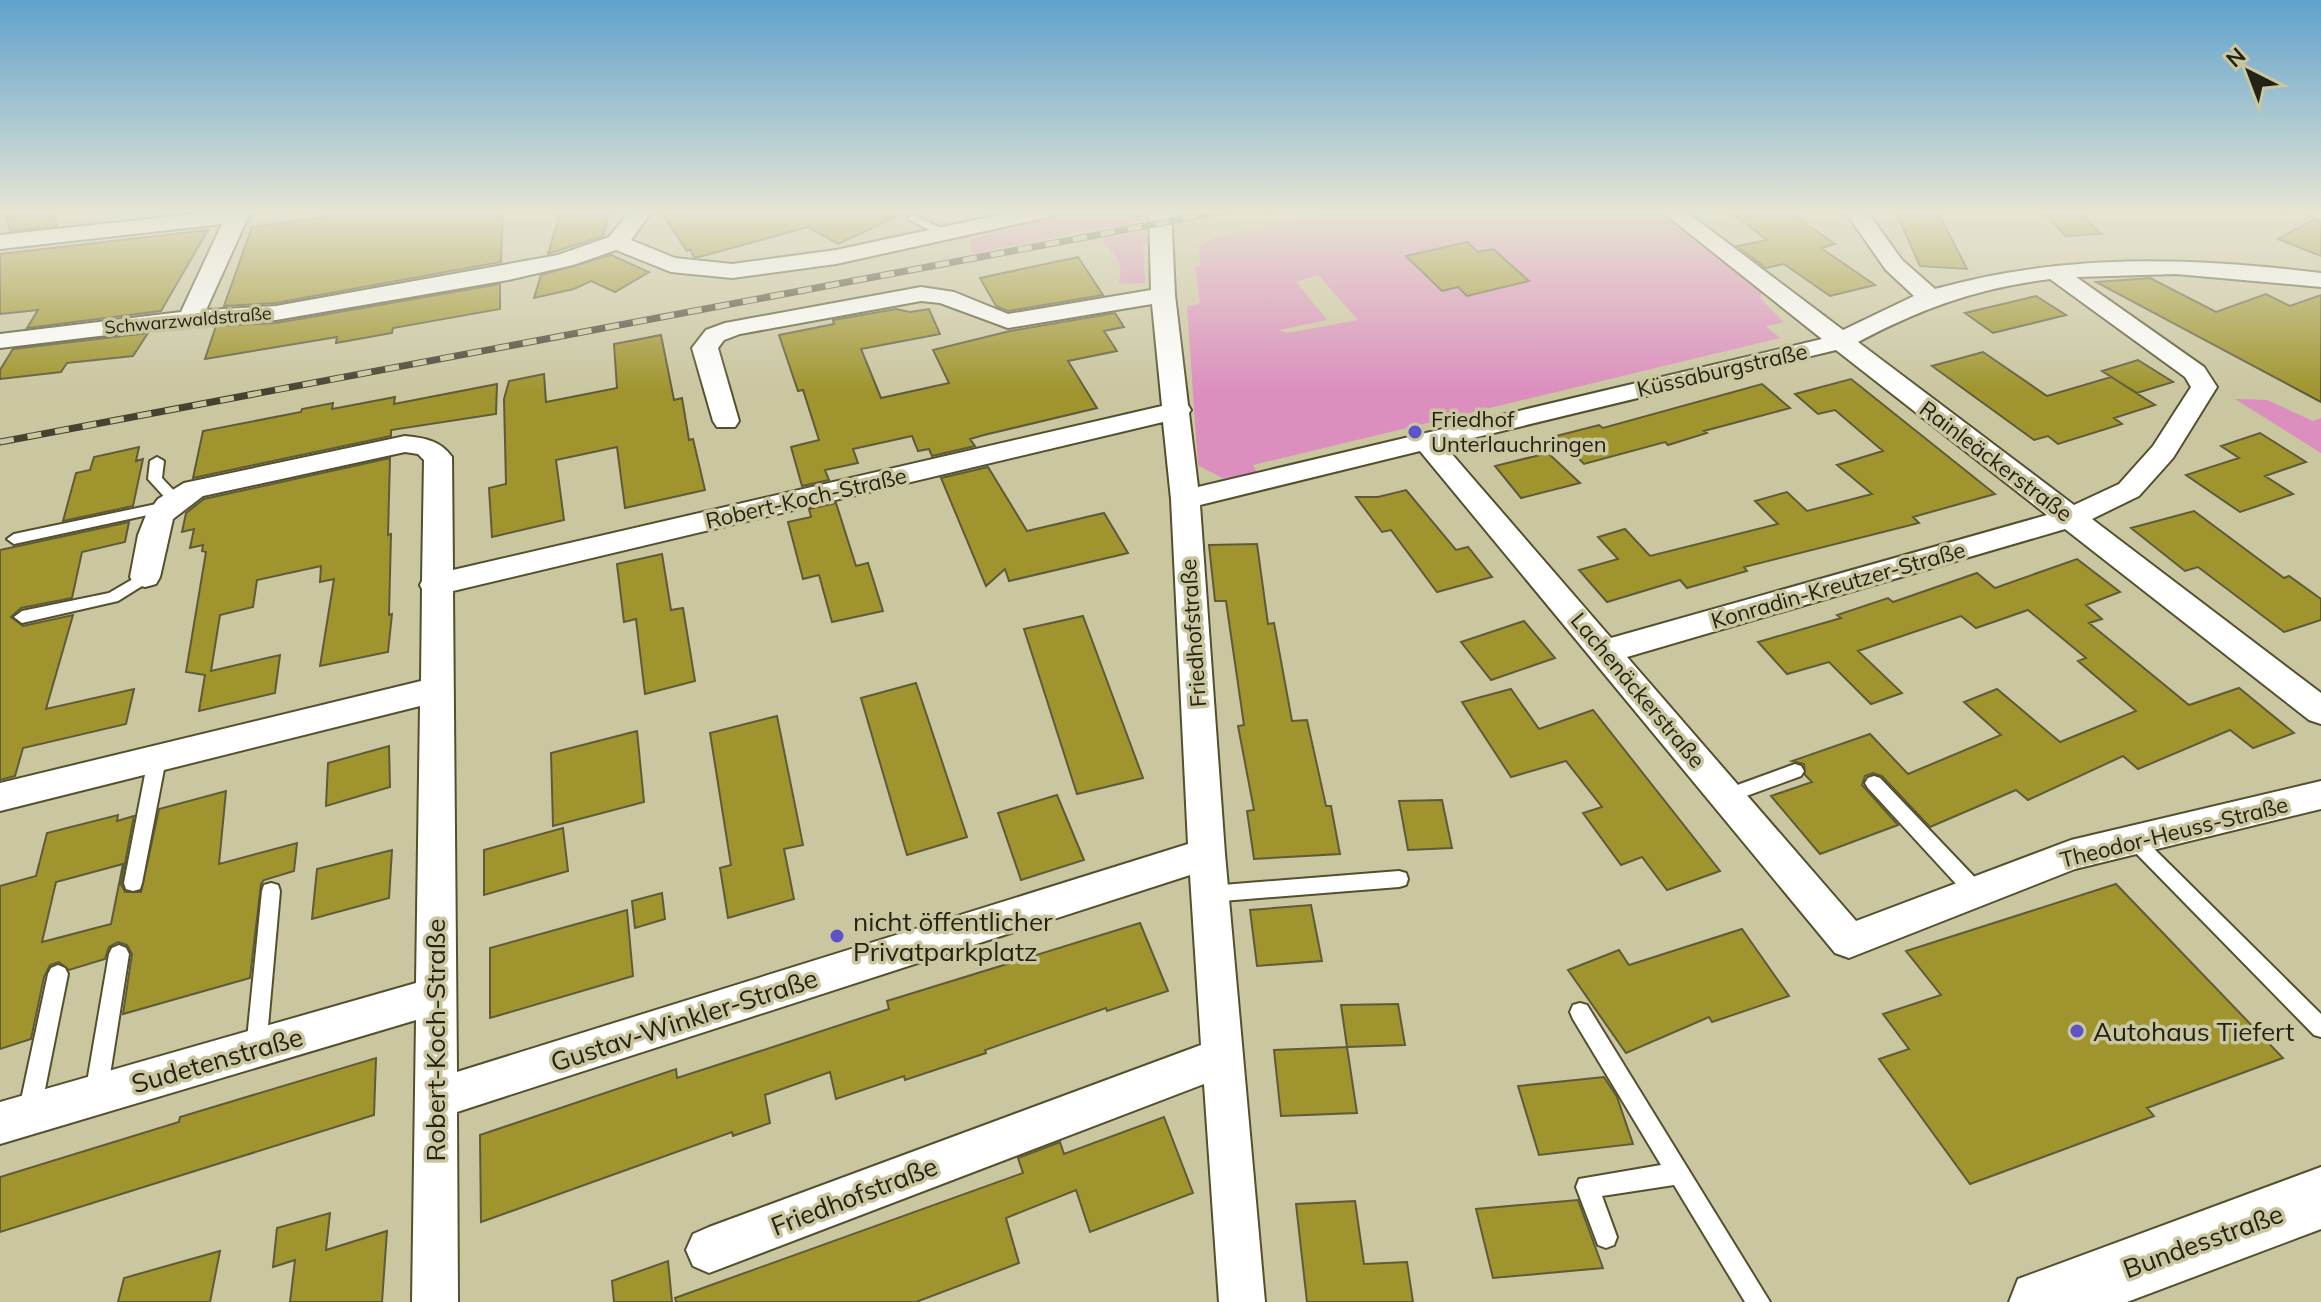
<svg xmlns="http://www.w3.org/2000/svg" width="2321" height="1302" font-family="Mulish,sans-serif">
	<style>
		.green { fill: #dc8ebe; fill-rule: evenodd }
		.building { fill: #9f942e; stroke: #5f5b39; stroke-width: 2; fill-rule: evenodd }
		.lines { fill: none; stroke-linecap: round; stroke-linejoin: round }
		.lane-casing { stroke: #54502e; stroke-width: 4 }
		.street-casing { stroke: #54502e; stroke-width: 4 }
		.secondary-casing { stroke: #54502e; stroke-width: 4 }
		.lane { fill: #fff; fill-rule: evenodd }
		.street { fill: #fff; fill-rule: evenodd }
		.secondary { fill: #fff; fill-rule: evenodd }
		.rail-casing { stroke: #454230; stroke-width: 7 }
		.rail { stroke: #cac6a0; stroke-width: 5; stroke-dasharray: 14; stroke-linecap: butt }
		.poi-dot { fill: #5e52ca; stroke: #cac6a0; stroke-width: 3 }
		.labels { text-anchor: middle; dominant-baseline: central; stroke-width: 7; stroke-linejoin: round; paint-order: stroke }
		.far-street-label { font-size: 18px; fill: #242214; stroke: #cac6a0 }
		.street-label { font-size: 22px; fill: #242214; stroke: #cac6a0 }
		.poi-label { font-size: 22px; fill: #242214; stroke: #cac6a0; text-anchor: start }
		.near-poi-label { font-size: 26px; fill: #242214; stroke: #cac6a0; text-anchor: start }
		.near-street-label { font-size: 26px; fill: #242214; stroke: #cac6a0 }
	</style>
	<rect width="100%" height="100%" fill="#cac6a0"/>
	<path class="green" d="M1075,210H1144L1145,220L972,253L971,239Z
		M1352,210H1655L1762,292L1760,298L1784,322L1766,326L1780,338L1253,465L1259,477L1222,478L1198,465L1187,307L1200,303L1195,267L1200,266L1199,247L1215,238ZM1318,275L1358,320L1287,333L1279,330L1327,320L1296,282Z
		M1145,231L1149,240L1143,243L1145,283L1118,284C1126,263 1114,254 1101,239Z
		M2235,399L2267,400L2313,421L2321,418V453Z"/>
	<path class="building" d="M5,210H52L57,226L10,231Z
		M327,210H503L501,262L276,303L224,306L252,227L325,217Z
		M561,210H610L603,236L548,254Z
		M660,210H911L838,244L808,227L699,257H694L690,249L687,251Z
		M1728,210H1786L1835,244L1821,248L1875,285L1830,296L1784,264L1766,268L1737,246L1767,240Z
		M1895,210H1937L1967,269L1920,266Z
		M2041,210H2077L2101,234L2066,236Z
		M2313,220L2321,222V256L2278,239Z
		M208,230L161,311L27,328L38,310L0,314V254Z
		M1467,242L1478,252L1493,249L1529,281L1467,296L1458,287L1442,291L1406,256Z
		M611,255L649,272L615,292L591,281L574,289L534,298L541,275Z
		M1078,257L1103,295L1008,311L996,306L980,278Z
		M2150,278L2216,312L2266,294L2290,306L2321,295V402L2096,282Z
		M500,284V309L393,328L392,333L336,343L337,337L205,359L216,326L276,323Z
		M2036,296L2066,315L1993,333L1965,313Z
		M896,309L910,312L929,309L940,334L861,349L881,398L949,383L933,350L1010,331L1115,313L1124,327L1104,331L1117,351L1068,361L1097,408L984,435L970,439L975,446L932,456L929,449L918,451L912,436L853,449L858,463L825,470L829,480L802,486L791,447L819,440L803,390L798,391L779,335L834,324L833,320Z
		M148,333L133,356L67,363L61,372L0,379V370L13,349Z
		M661,335L674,400L682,398L689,440L693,439L705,490L625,508L617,447L556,460L564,520L492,537L489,488L506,484L504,399L509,381L544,374L546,402L617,388L614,344Z
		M1983,352L2047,396L2111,377L2155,405L2114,418L2122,424L2058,444L2048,436L2034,440L1932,366Z
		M2138,360L2173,382L2137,393L2102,371Z
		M1851,379L1995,494L1913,517L1919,523L1744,567L1747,571L1687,588L1680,580L1607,602L1579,570L1618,559L1598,537L1625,529L1650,556L1778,524L1755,501L1787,492L1807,511L1872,494L1837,465L1883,451L1835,410L1818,414L1795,394Z
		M497,384L496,414L391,430V436L193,478L203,431L301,412L302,409L333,403L332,409L395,397L394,404Z
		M1762,384L1790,408L1704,431L1707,433L1668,445L1665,442L1584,464L1556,436L1599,425L1603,428Z
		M2260,433L2306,462L2265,476L2293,494L2240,512L2186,475L2239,458L2221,446Z
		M139,447L136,461L143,459L133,506L63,521L76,473L90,470L94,457Z
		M1548,453L1580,483L1521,498L1495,466Z
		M390,458L388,535L391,534L389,615L392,614L388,652L320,666L334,579L320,582L321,566L257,580L253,607L220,615L211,671L280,655L275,693L199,711L205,675L186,672L206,552L202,551L203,545L190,548L194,529L182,532L186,513L204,499Z
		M988,467L1027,531L1104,513L1128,553L1009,581L1005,569L986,586L941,478Z
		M1406,490L1456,550L1468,547L1492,577L1437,592L1391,530L1382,532L1356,497H1378Z
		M836,503L856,566L868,563L883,611L832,622L819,575L803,579L788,522L811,517L809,509Z
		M2194,511L2284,578L2289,576L2321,599V620L2284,632L2198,567L2185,571L2131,528Z
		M129,522L125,542L82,552L72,598L21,608L11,617L23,626L73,615L46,709L134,689L126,724L23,748L15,776L0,780V550Z
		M1257,544L1268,624L1274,623L1292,721L1307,720L1326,806H1331L1340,854L1254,859L1247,811L1254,810L1238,726L1244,725L1226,601H1215L1209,545Z
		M662,554L671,610L683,608L695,681L645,694L636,619L624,622L617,564Z
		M2077,559L2120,592L2086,605L2102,619L2089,623L2189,705L2239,688L2294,733L2253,748L2230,730L2138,769L2123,756L2028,800L2016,790L1930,827L1882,776L1873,773L1865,776L1862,785L1898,825L1820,854L1771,796L1812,782L1805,775L1804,764L1792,761L1870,734L1908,774L2001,735L1964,702L1997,689L2060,742L2136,711L2078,661L2086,658L2028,610L1976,628L1961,616L1858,651L1902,693L1871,704L1829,662L1787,674L1758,642L1841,618L1837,615L1888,598L1893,602L1977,573L1995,588Z
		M1083,616L1143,778L1077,794L1024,629Z
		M1524,621L1555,658L1491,680L1461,642Z
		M916,683L967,837L907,855L861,698Z
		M1511,689L1539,729L1593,710L1720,871L1667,890L1642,857L1621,865L1583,813L1602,807L1566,761L1511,777L1462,702Z
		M777,716L803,845L784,849L794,899L728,918L720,868L731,865L710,733Z
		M637,731L644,802L553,826L551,753Z
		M389,746L390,787L326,806L328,763Z
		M226,791L219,864L297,843L294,871L264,880L261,884L250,978L123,1014L132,954L127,945L118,942L109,947L105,959L69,970L59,962L50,965L44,977L31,1039L0,1049V886L36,876L47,833L118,815L117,821L134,816L121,884L125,892H141L159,809ZM123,864L111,924L42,942L56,882Z
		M1057,795L1084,860L1021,880L998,813Z
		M1442,800L1452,848L1408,850L1399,801Z
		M563,828L568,871L484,895V850Z
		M392,850L389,898L312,919L317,869Z
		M2116,884L2283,1058L2147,1108L2154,1116L1970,1184L1879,1059L1909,1049L1883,1014L1941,995L1906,951Z
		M662,893L665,919L635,928L632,901Z
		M1311,905L1322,961L1257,966L1250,910Z
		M627,910L633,976L490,1018V948Z
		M1140,923L1168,991L1107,1011L1106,1008L985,1050L986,1053L905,1080L904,1076L836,1099L830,1072L765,1095L770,1123L733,1136L732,1132L481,1222L480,1135L676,1069L677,1078L779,1045L889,1009L887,1001Z
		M1742,929L1789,996L1712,1022L1709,1017L1626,1053L1568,970L1619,950L1629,965Z
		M1398,1004L1405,1045L1347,1047L1341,1005Z
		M1347,1047L1357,1113L1281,1116L1274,1050Z
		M376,1058L374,1115L0,1232V1177L179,1122L180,1117Z
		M1604,1077L1617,1097L1633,1144L1539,1155L1518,1086Z
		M1164,1117L1193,1193L1090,1232L1076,1190L1006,1218L1019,1263L916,1302H676L675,1298L1023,1173L1018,1158L1060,1142L1064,1154Z
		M1578,1200L1603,1268L1493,1278L1476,1209Z
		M1355,1201L1364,1264L1407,1262L1413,1302H1307L1296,1204Z
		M330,1213L326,1250L387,1231L382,1302H290L295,1260L273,1267L277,1228Z
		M220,1251L210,1302H118L124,1278Z
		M668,1261L672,1302H614L612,1281Z"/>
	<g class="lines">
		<defs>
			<path id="lane" d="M914,215L949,232L951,234L941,236L910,220L908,218Z
				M157,457L164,461L162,478L179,496L181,499L179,502H169L148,479L150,461Z
				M166,502L171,504L173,507L171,510L14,544L7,539L14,534Z
				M145,572L153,577L150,581L118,601L22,623L14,617L22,611L109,593Z
				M157,752L163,754L166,759L142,883L140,889L133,891L126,889L124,883L148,759L151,754Z
				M1795,764L1801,766L1804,771L1801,776L1727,803L1721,801L1718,796L1721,791Z
				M1874,776L1880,778L1983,886L1985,892L1983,898L1976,900L1969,898L1868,788L1865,783L1868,778Z
				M2134,832L2140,835L2321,1014V1037L2314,1035L2128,845L2125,840L2128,835Z
				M1399,871L1406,873L1408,879L1406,885L1399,887L1210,902L1203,900L1201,894L1203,888L1210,886Z
				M271,883L278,885L280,891L266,1049L263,1056L256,1059L249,1056L246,1049L262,891L264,885Z
				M119,945L126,948L129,954L107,1094L103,1101L96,1104L89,1101L85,1094L109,954L112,948Z
				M58,965L65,968L68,974L40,1114L37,1121L29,1124L21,1121L18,1114L48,974L51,968Z
				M1580,1003L1587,1005L1770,1302H1745L1674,1185L1602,1196L1617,1237L1614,1245L1606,1248L1598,1245L1576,1187L1579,1179L1661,1165L1573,1019L1570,1012L1573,1005Z"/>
			<path id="street" d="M231,210H254L247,219L206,310L276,306L558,255L609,237L631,210H653L631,240L675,258L732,264L836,250L1021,210H1060L1049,217L836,264L732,278L671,272L616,250L573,265L508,280L276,320L190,325L0,348V334L181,312L222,224L0,249V235Z
				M1149,210H1171L1175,295L1188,405L1191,410L1189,413L1198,487L1822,339L1660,210H1684L1843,330L1914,296L1886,270L1844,210H1866L1902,260L1935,289C2063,253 2190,257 2321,273V287L2176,274L2076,277L2204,367L2217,387L2173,458L2139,496L2092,519L2321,693V724L2309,720L2065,529L1627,657L1856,921L2071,840L2321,781V809L2075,869L1849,958L1835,953L1420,451L1200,505L1225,854L1265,1302H1219L1204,1084L709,1273L693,1266L686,1250L693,1234L709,1227L1201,1045L1190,875L457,1112L458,1302H412L416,1020L0,1144V1102L416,983L420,706L0,811V783L421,681L422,589L420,585L422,581L424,460L418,454L405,452L203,496L173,519L160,577L156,584L145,587L134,584L130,577L138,535L146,515L158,499L184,483L405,436C424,438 440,440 452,457L453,570L1162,406L1152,304L1008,328L940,303L921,301L740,334L724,340L718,348L739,421L735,427H717L713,421L692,348L706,330L725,323L921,287L954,292L1008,314L1151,290ZM2050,279L2185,377L2191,387L2153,446L2119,484L2074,505L1858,342C1922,308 1978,288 2050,279ZM1836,350L2047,515L1611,638L1444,445ZM1163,422L1171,499L1188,844L457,1072L453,591Z
				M2305,210H2321V219L2308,215Z"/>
			<path id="secondary" d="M2321,1167V1229L2127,1302H2009L2018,1279Z"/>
		</defs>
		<use href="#lane" class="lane-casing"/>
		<use href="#street" class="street-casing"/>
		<use href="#secondary" class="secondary-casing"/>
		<use href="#lane" class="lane"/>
		<use href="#street" class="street"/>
		<use href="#secondary" class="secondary"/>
		<defs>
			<path id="rail" d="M0,442L1229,210"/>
		</defs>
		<use href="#rail" class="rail-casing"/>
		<use href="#rail" class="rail"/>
	</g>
	<linearGradient id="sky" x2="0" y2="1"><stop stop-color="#5fa2cc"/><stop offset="0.54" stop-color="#e7e5d4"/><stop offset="1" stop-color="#e7e5d4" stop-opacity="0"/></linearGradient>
	<rect width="2321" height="392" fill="url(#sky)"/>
	<g class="poi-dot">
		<circle cx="1415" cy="432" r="8"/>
		<circle cx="837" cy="936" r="8"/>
		<circle cx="2077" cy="1031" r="8"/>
	</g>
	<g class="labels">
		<g class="far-street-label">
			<text transform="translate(188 320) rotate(-5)">Schwarzwaldstraße</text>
		</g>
		<g class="street-label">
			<text transform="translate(1722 370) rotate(-13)">Küssaburgstraße</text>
			<text transform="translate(1996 461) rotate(37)">Rainleäckerstraße</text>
			<text transform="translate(806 498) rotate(-13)">Robert-Koch-Straße</text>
			<text transform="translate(1838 585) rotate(-16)">Konradin-Kreutzer-Straße</text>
			<text transform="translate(1193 633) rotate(-94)">Friedhofstraße</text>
			<text transform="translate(1638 690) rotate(50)">Lachenäckerstraße</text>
			<text transform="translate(2174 832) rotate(-14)">Theodor-Heuss-Straße</text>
		</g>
		<g class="poi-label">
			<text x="1431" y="419">Friedhof<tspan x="1431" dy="25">Unterlauchringen</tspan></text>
		</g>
		<g class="near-poi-label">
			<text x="853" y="921">nicht öffentlicher<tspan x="853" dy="30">Privatparkplatz</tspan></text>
			<text x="2093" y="1031">Autohaus Tiefert</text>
		</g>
		<g class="near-street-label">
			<text transform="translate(684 1020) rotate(-18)">Gustav-Winkler-Straße</text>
			<text transform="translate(435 1040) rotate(-90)">Robert-Koch-Straße</text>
			<text transform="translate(217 1060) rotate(-16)">Sudetenstraße</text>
			<text transform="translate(854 1196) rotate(-21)">Friedhofstraße</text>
			<text transform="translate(2203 1241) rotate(-20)">Bundesstraße</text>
		</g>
	</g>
	<g transform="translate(2249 72) rotate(318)" stroke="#cac6a0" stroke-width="6" paint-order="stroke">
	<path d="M0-6L14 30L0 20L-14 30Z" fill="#242214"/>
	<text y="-12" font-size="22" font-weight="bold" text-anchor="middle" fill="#242214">N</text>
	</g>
</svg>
